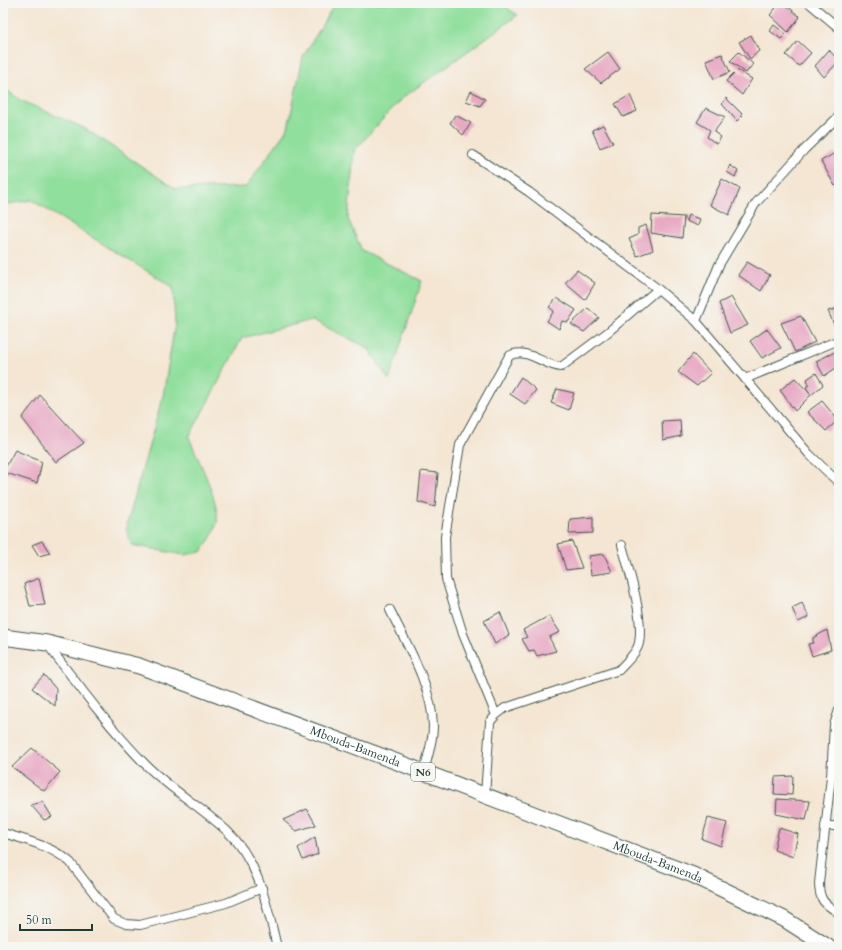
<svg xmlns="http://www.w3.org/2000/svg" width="842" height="950" font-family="Cardo,serif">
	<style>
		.green { fill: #91df9d; stroke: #588e68 }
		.building { fill: #e8a9c4 }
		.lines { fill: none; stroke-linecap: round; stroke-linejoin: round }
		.street-casing { stroke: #3f564c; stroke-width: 10 }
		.highway-casing { stroke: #3f564c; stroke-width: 17 }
		.street { stroke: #fff; stroke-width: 8 }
		.highway { stroke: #fff; stroke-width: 15 }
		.labels { text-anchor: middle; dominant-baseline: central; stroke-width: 4; stroke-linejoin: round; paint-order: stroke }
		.shield { fill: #f6f6f2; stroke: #60746d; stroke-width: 1 }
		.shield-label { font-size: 11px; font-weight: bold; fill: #1f3d34 }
		.street-label { font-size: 12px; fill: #1f3d34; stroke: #f6f6f2 }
	</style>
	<rect width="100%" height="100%" fill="#f6f6f2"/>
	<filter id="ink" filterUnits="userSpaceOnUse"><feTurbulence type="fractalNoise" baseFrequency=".025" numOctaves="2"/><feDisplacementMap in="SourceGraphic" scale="8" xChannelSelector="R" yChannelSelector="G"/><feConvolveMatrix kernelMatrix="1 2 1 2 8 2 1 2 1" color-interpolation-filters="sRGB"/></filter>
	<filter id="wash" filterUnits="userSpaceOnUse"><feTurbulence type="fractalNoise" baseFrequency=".012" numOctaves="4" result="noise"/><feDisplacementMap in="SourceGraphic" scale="16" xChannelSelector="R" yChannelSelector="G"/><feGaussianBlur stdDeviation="0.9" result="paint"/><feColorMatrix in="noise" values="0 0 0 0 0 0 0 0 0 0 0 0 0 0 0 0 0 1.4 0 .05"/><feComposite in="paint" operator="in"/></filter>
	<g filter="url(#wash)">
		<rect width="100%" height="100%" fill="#f4e6d3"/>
		<path class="green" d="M335,3H499L518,15L401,99L354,151L348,219L362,251L422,281L389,380L368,348L312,320L242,338L189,437C197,458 220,501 217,522C215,532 207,544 201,552L184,555L131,545L126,528L163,396L175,324L173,287L31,200L3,205V87L20,100L84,128L176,189L246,187L288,128L303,57Z"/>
		<g id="blocks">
			<path class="building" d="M780,3H784L800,17L788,32L770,15Z
				M774,25L786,34L781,39L770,31Z
				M751,35L759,51L750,59L739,42Z
				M798,41L811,53L799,66L786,55Z
				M829,50L839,61L824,77L815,66Z
				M608,52L620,69L601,83L585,69Z
				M739,52L753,64L746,73L730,61Z
				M722,54L730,72L714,79L706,60Z
				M737,70L752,79L742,95L726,81Z
				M471,91L485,99L480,106L466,101Z
				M630,95L637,111L623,117L615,104Z
				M726,98L743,115L737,121L722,104Z
				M706,108L725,117L714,132L721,137L717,144L707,137L710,130L697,122Z
				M455,115L471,123L463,135L450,123Z
				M603,125L613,143L600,148L592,130Z
				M835,153L839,159V183L835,186L821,161Z
				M730,165L738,171L735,177L727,172Z
				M722,179L740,189L729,215L710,205Z
				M652,215L684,217L682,238L651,233Z
				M688,215L700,219L698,226L686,221Z
				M646,225L653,250L637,256L629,239L638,235V228Z
				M747,262L770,275L761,291L738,275Z
				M577,270L595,283L585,300L565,283Z
				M731,297L748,325L730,333L719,303Z
				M557,298L576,310L568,322L562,321L559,329L547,321L554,311L549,307Z
				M588,308L599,318L584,332L571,324Z
				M839,308V325L835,327L828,311Z
				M801,316L815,342L795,352L781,323Z
				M767,329L781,348L762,358L750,341Z
				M835,352L839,357V366L824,376L816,361Z
				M693,354L711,373L697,386L678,372Z
				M816,373L823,385L811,395L806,387L809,385L807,379Z
				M521,377L536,390L525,404L510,394Z
				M795,378L811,395L795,411L780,390Z
				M557,389L574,393L569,410L551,403Z
				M40,395L84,443L56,462L22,418Z
				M822,401L838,420L826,431L807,412Z
				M680,420L681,436L663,440L662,421Z
				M15,450L42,462L37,483L3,472Z
				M421,471L438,473L435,507L418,502Z
				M593,517V533L569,534L570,519Z
				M42,541L50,553L39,556L32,545Z
				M572,541L582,568L566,570L558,544Z
				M604,554L612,572L591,575L589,556Z
				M39,578L45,605L30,606L24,584Z
				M802,603L809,617L798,622L792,608Z
				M500,612L509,635L495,644L484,621Z
				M549,616L560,632L549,637L556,651L537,656L534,650L529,651L522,639L527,637L523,630Z
				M827,630L831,650L812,656L808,644L813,643V638Z
				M44,675L56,689L55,706L32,688Z
				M32,748L60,772L44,791L12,767Z
				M793,776L792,795L774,794L775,777Z
				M777,799L810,801L806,820L776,814Z
				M43,802L52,817L44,820L31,805Z
				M307,809L316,825L296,831L283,820Z
				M708,818L727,823L721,846L702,839Z
				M779,828L798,834L793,857L774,850Z
				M315,837L318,854L303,860L298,848Z"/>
		</g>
	</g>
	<g filter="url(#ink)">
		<use href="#blocks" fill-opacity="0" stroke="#3f564c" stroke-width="1"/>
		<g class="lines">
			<defs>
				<path id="street" d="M809,3L839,28
					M473,155L529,192L658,289L696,321L809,454L839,483
					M696,321L719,265L756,203L804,150L839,116
					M745,379L839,340
					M390,610C407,645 433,688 433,727C433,742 427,758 424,772
					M47,644C78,685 109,727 145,764C170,789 201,807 227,831C259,861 267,906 277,947
					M839,710L834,725L831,777L819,883C819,900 824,904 839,913
					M496,715L463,634L446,579L445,537L460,445L509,356C526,346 544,366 561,367L608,332L658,289
					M485,796L490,722L496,715L505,708L619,670C626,662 637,653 639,643C644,618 629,570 622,545
					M825,826H839
					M3,833C26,840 51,846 70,862L114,919L126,924L140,925L226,903L262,888"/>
				<g id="highway">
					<path id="s1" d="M3,637L47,643L139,666L400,763L693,875L784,919L828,947"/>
				</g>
			</defs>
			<use href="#street" class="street-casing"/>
			<use href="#highway" class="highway-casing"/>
			<use href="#street" class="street"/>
			<use href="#highway" class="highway"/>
		</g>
	</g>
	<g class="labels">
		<rect class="shield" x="411" y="763" width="24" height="18" rx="3"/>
		<g class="shield-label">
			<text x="423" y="772">N6</text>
		</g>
		<g class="street-label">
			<text stroke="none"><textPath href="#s1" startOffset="370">Mbouda-Bamenda</textPath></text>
			<text stroke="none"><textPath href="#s1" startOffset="694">Mbouda-Bamenda</textPath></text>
		</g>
	</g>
	<rect width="842" height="950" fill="none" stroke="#f6f6f2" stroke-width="16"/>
	<path d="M20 924v6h72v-6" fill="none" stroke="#1f3d34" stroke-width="2"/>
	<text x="26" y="924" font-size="12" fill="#1f3d34" stroke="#f6f6f2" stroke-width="3" paint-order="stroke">50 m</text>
</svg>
